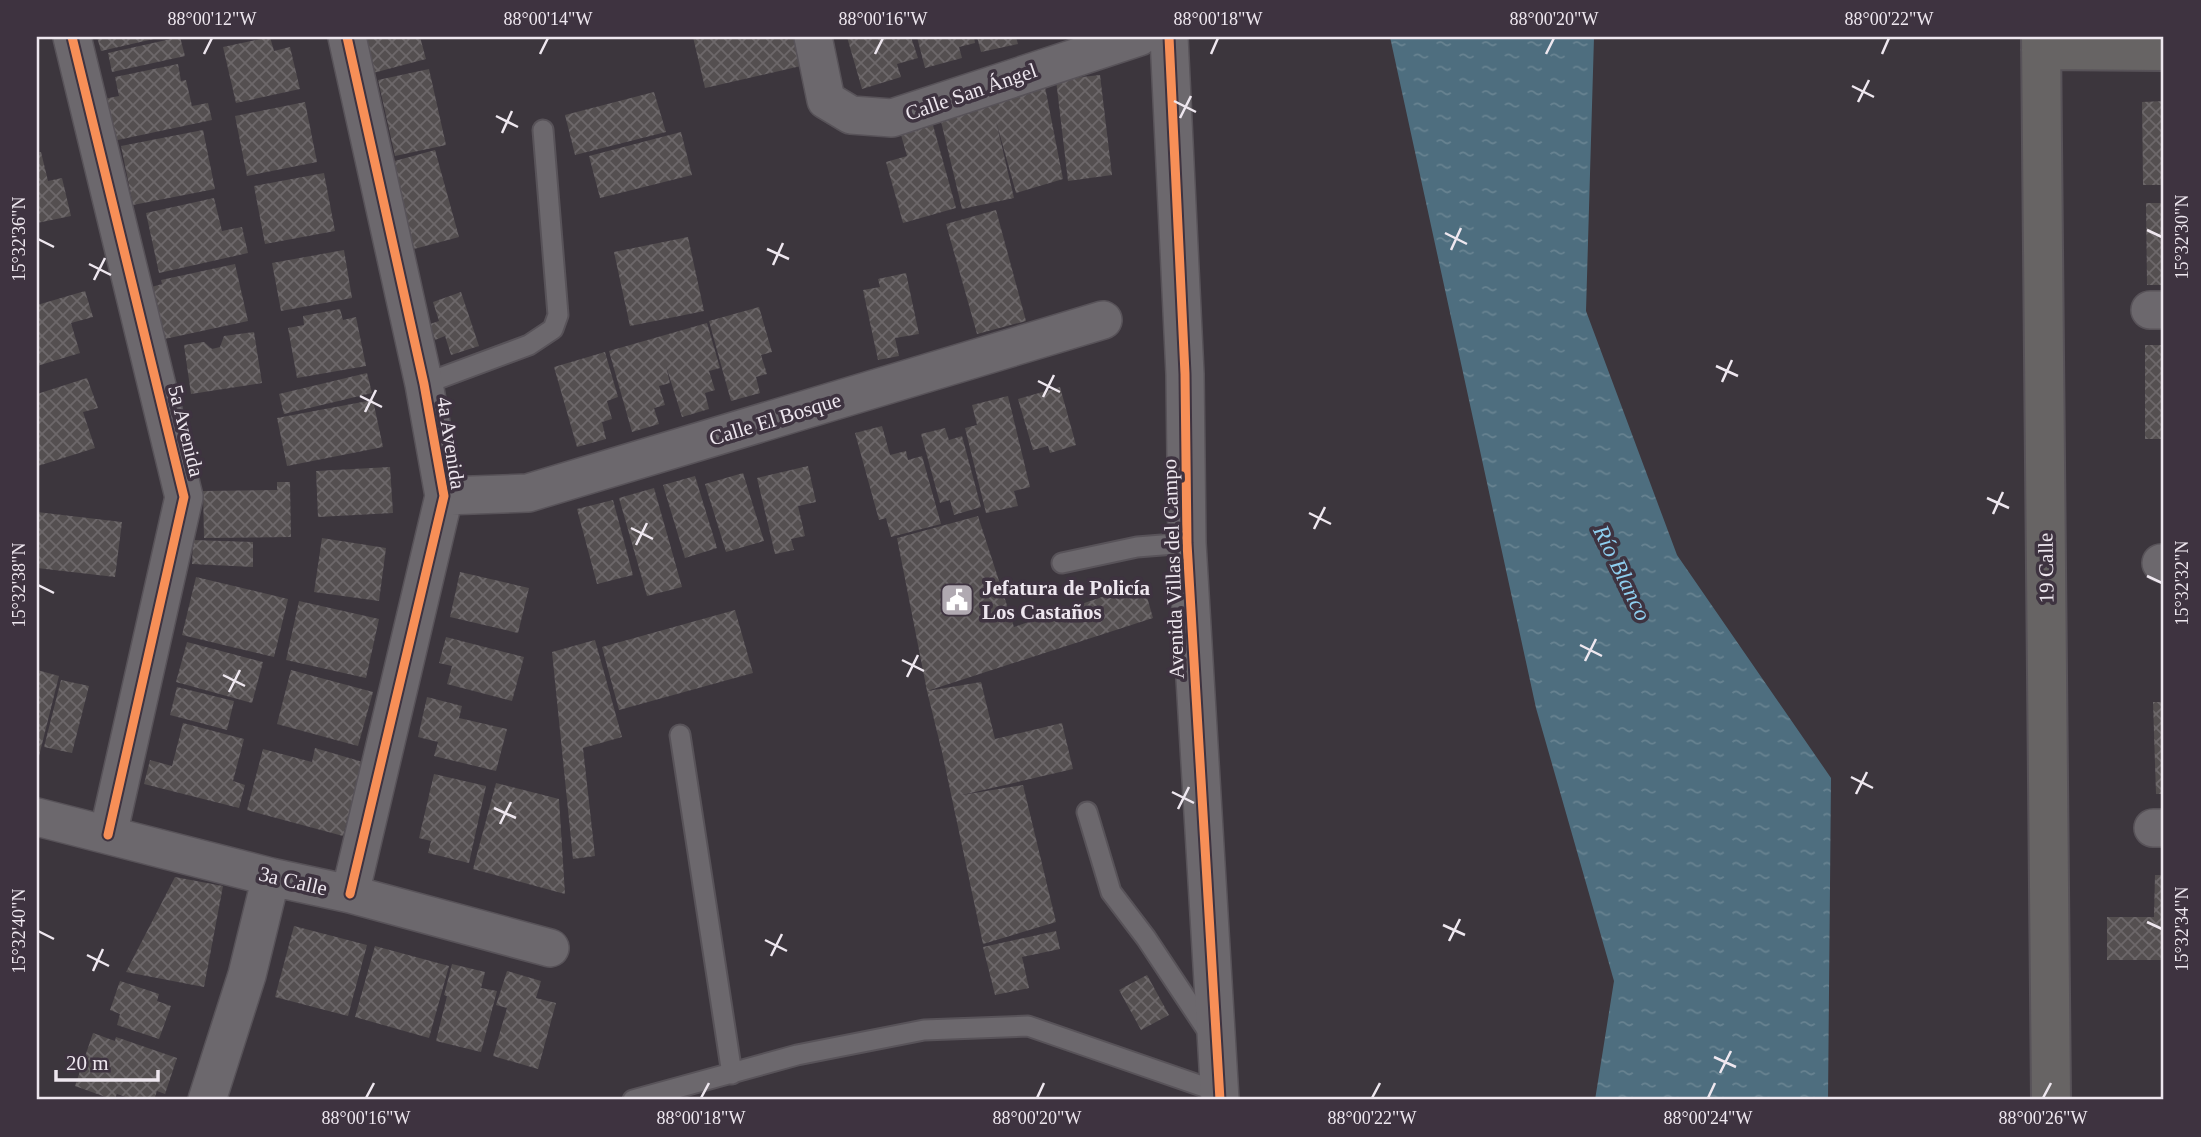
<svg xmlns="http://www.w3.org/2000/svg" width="2201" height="1137" font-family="'Times New Roman',serif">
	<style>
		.water { fill: url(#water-ripples) }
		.building { fill: url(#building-cross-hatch) }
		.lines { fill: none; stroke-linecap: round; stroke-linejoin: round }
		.lane-casing { stroke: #585359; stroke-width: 23 }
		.street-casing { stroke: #585359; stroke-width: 40 }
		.secondary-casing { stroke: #585359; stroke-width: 42 }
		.lane { stroke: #6c686d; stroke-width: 19 }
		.street { stroke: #6c686d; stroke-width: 37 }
		.secondary { stroke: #676464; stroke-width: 38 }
		.cycleway-casing { stroke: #3e3340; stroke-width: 13 }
		.cycleway { stroke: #f78f57; stroke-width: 9 }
		.ticks { fill: none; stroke: #eee7ef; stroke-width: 2.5 }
		.labels { text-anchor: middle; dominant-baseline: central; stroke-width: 7; stroke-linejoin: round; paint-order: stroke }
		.street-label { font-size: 21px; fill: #eee7ef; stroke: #3e3340 }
		.poi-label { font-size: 21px; font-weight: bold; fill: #eee7ef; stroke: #3e3340; text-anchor: start }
		.water-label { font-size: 23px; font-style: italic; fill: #8fcff0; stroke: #3e3340 }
		.neatline { fill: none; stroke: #eee7ef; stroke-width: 2.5 }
		.ticks-label { font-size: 18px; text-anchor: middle; fill: #eee7ef }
	</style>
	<defs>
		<pattern id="water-ripples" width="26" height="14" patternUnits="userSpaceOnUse" patternTransform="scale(1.75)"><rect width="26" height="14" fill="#4e6e7f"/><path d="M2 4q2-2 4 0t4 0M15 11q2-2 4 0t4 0" fill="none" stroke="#688391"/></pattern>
		<pattern id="building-cross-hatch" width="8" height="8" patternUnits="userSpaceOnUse" patternTransform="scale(1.75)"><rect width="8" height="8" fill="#544f50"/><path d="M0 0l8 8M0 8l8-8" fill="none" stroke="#6d686a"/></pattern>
	</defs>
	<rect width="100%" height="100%" fill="#3c363d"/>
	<path class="water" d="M1390,37H1594L1586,311L1677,555L1831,778L1828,1100H1595L1614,981L1536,708Z"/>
	<path class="building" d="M97,37H158V38L101,51Z
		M180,37L185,56L112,72L108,53Z
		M270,37L274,51L290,47L300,89L236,103L223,47Z
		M363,37H420L426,59L373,73Z
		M693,37H794L801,66L705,88Z
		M847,37H911L918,58L897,64L901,77L862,89Z
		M917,37H974L975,43L959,47L962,58L925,68Z
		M977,37H1016L1018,44L981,52Z
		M178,64L181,81L186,80L192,106L208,103L212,120L113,141L104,99L119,96L115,77Z
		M429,69L446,145L395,156L378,80Z
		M1100,75L1112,175L1068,181L1056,80Z
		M1045,87L1063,179L1016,193L996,121L1014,198L962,209L939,113Z
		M654,92L666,132L575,155L565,115Z
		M2164,101V185H2143L2142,102Z
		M305,102L317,162L247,176L235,116Z
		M931,118L956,208L903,223L886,162L907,156L899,128Z
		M203,130L215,189L133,205L121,146Z
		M681,132L692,175L600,198L589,156Z
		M435,150L459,237L414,249L391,162Z
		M41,152L48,181L62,178L71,216L37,223V153Z
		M324,173L335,231L265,244L254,186Z
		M214,198L222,231L242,227L248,253L159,273L146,213Z
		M2146,203H2164V285H2147Z
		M996,210L1026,321L977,334L946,224Z
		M688,237L704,311L630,326L614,252Z
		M344,250L352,298L281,311L272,263Z
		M235,264L248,321L160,340L148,288L162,284L161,280Z
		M906,273L919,334L895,338L899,356L878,360L863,290L880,287L878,279Z
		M85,291L93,317L71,323L80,353L37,366V305Z
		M461,292L479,346L451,355L445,336L435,340L430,324L439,321L433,302Z
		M759,307L772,352L761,355L767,374L756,377L760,393L731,401L709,321Z
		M340,309L343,320L356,317L366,366L297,378L288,328L304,325L303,316Z
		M707,323L720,368L709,371L715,390L705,393L709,409L682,417L666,366L670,383L659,386L665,405L654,408L659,424L632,432L609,351Z
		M254,332L262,383L191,394L184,345L204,342L212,349L220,347L224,336Z
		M2145,345H2164V439H2145Z
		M605,352L618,397L607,401L612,419L602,422L606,439L577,447L554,367Z
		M367,373L372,393L284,414L279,394Z
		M87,378L98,408L83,412L95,448L38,466L37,394Z
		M1060,387L1076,445L1050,453L1048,446L1033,450L1018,399Z
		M1008,396L1030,487L1014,491L1018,506L986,513L965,428L977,425L972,405Z
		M373,400L383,447L287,466L277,418Z
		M882,426L890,455L906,451L908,460L922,456L941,524L891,537L886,518L879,520L855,433Z
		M945,428L949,440L962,436L981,507L954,515L950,500L940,503L921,434Z
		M808,466L816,502L798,506L805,536L791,539L794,550L775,554L757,478Z
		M390,467L393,513L318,517L316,471Z
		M743,473L764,541L726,552L705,484Z
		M695,476L717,548L685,558L663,485Z
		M277,482H290L291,537L204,538L203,491L277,490Z
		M654,488L682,587L647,596L619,498Z
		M613,500L633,575L597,584L577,509Z
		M37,512L122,522L115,577L37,568Z
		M978,516L1014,627L1143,583L1153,618L927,691L981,682L995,739L1062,723L1073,769L962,795L1023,785L1056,922L983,944L942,752L927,691L897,538Z
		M322,538L386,548L379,601L314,592Z
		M193,540L253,542V567L192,564Z
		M460,572L529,588L518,633L450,617Z
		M196,577L288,599L274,657L182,635Z
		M299,601L379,619L366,678L286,660Z
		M735,610L753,673L619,710L602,647Z
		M446,637L524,657L512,701L447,684L452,666L439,663Z
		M595,640L622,737L583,748L595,856L573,859L552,652Z
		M187,642L263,662L252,703L176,682Z
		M37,670L59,676L38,760H37Z
		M291,670L373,692L358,746L277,724Z
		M61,680L89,686L72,753L44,747Z
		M177,687L234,701L227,730L170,715Z
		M427,697L462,706L459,718L507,729L496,771L434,756L438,742L418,737Z
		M2153,702H2164V794H2156Z
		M183,723L244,739L233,781L245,785L239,808L144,784L150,760L172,766Z
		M315,748L363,762L343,836L247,810L263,749L312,762Z
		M434,774L486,786L469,863L428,853L431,841L419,838Z
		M496,783L559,799L565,894L473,869Z
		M2155,875H2164V960H2107V917H2154Z
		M175,877L223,886L204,987L126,972Z
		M294,926L367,945L348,1016L275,997Z
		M1056,931L1060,949L1022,957L1029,988L995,995L983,947Z
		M375,946L449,966L429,1038L355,1017Z
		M452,964L485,972L481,988L497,991L481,1052L436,1041L447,996L444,995Z
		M507,971L541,981L536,998L556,1003L538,1069L493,1056L507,1008L496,1005Z
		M1147,975L1169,1015L1141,1030L1119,990Z
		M120,981L159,994L157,1001L171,1006L159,1039L117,1025L120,1014L110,1010Z
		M93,1033L115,1041L116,1037L177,1058L165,1094L157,1091L154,1100H135L117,1094L114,1100L75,1086Z"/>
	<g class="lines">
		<defs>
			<path id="lane" d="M424,384L529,345L553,329L558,315L543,130
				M1062,563L1137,547L1187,543
				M680,735L732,1074
				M1087,812L1111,892L1146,938L1211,1036
				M633,1100L797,1055L924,1030L1028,1026L1219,1092"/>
			<path id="street" d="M72,37L184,497L108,835
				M347,37L424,384L444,496L350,894
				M813,37L826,100L851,115L892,118L1139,37
				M1169,37L1185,374L1187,543L1220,1100
				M2150,310H2164
				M444,496L528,493L1103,320
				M2161,563H2164
				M37,817L271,877L350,894L550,948
				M2153,828H2164
				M207,1100L247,975L271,877"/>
			<path id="secondary" d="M2041,37L2051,1100
				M2041,50L2164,51"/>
		</defs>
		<use href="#lane" class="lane-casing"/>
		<use href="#street" class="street-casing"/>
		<use href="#secondary" class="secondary-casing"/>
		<use href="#lane" class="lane"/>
		<use href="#street" class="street"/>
		<use href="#secondary" class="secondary"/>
		<defs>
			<path id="cycleway" d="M72,37L184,497L108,835
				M347,37L424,384L444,496L350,894
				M1169,37L1185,374L1187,543L1220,1100"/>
		</defs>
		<use href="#cycleway" class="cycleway-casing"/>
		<use href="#cycleway" class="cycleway"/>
	</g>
	<path class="ticks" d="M204,54L212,38M540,54L548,38M875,54L883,38M1211,54L1218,38M1546,54L1554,38M1882,54L1889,38M1852,86L1874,97M1174,101L1196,112M1858,102L1869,80M496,116L518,127M1180,118L1191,96M502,133L512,111M2147,230L2162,237M1445,233L1467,244M38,239L54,247M767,249L789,259M1451,250L1461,228M89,264L111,275M773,265L783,243M94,280L105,258M1716,366L1738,376M1038,381L1060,392M1722,382L1732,360M360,396L382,407M1043,397L1054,375M365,412L376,390M1987,498L2009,508M1309,513L1331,524M1993,514L2003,492M631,528L653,539M1314,529L1325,507M636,545L647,523M2147,576L2162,583M38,585L54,593M1580,645L1602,656M902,660L924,671M1585,661L1596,639M223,675L245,686M907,677L918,655M229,692L240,670M1851,777L1873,788M1172,792L1194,803M1856,794L1867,772M494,808L516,818M1178,809L1189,787M500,824L511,802M2147,922L2162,929M1443,925L1465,935M38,931L54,939M765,940L787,951M1449,941L1460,919M87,955L109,966M771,956L782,934M93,971L103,949M1714,1057L1736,1067M1720,1073L1731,1051M366,1098L374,1083M701,1098L709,1083M1037,1098L1044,1083M1372,1098L1380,1083M1708,1098L1715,1083M2043,1098L2051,1083"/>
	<defs>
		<symbol id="civic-square" viewBox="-11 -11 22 22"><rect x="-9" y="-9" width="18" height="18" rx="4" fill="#b0a9b1" stroke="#3e3340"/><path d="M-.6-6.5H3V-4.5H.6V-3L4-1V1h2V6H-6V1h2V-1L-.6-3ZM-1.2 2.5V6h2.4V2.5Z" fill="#fff"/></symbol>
	</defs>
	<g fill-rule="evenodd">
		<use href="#civic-square" x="938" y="581" width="38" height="38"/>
	</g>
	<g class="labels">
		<g class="street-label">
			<text transform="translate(971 92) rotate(-19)">Calle San Ángel</text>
			<text transform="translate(775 419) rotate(-17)">Calle El Bosque</text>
			<text transform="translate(186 431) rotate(76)">5a Avenida</text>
			<text transform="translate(451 443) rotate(81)">4a Avenida</text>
			<text transform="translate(2046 568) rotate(-91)">19 Calle</text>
			<text transform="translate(1173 569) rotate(-92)">Avenida Villas del Campo</text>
			<text transform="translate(293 881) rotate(13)">3a Calle</text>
		</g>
		<g class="poi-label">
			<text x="982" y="588">Jefatura de Policía<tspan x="982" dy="24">Los Castaños</tspan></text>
		</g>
		<g class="water-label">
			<text transform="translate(1622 573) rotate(64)">Río Blanco</text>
		</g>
	</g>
	<rect width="2201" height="1137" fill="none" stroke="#3e3340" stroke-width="77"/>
	<path d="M56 1070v10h102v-10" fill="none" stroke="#eee7ef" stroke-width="3.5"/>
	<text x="66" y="1070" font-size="21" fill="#eee7ef" stroke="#3e3340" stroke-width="5" paint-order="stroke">20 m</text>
	<rect x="38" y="38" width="2124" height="1060" class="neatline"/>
	<g class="ticks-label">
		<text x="212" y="25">88°00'12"W</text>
		<text x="548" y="25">88°00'14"W</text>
		<text x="883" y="25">88°00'16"W</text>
		<text x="1218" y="25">88°00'18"W</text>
		<text x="1554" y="25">88°00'20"W</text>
		<text x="1889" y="25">88°00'22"W</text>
		<text transform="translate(2182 237) rotate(-90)" y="6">15°32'30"N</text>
		<text transform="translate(19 239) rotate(-90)" y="6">15°32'36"N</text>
		<text transform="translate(2182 583) rotate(-90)" y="6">15°32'32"N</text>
		<text transform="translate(19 585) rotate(-90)" y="6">15°32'38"N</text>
		<text transform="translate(2182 929) rotate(-90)" y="6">15°32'34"N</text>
		<text transform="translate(19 931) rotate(-90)" y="6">15°32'40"N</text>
		<text x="366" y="1124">88°00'16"W</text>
		<text x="701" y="1124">88°00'18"W</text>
		<text x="1037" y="1124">88°00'20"W</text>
		<text x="1372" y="1124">88°00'22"W</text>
		<text x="1708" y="1124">88°00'24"W</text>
		<text x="2043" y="1124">88°00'26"W</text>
	</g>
</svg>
